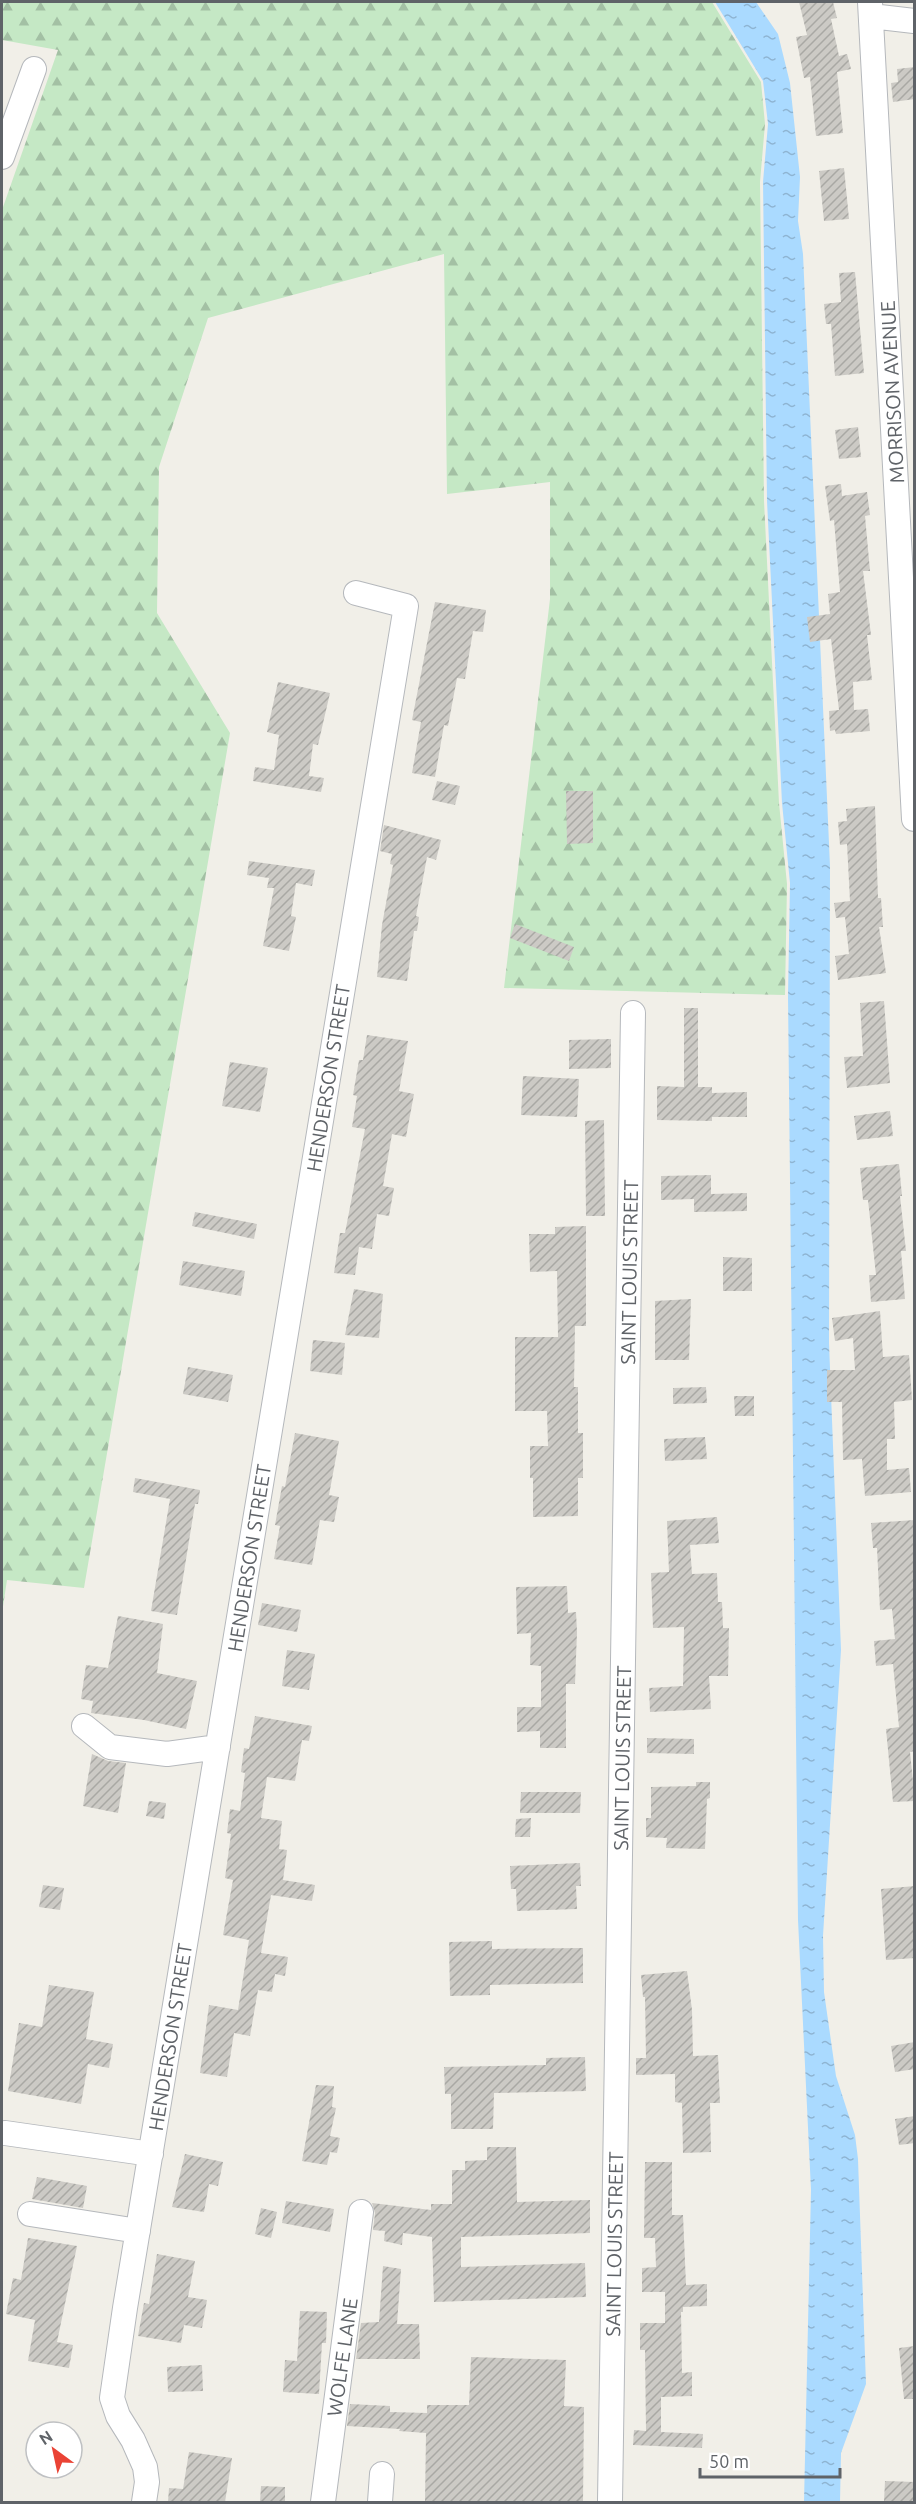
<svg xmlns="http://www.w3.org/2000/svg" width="916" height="2504" font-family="Ubuntu,sans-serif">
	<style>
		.forest { fill: url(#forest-firs) }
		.water { fill: url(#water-ripples) }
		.building { fill: url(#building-hatch) }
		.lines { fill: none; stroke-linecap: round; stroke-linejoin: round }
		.minor-casing { stroke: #b5b8bc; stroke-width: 26 }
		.minor { stroke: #fff; stroke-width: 24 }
		.labels { text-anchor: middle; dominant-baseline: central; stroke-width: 5; stroke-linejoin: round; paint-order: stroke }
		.street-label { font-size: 20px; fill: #5f6368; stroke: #fff }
	</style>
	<defs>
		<pattern id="forest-firs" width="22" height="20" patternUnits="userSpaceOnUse" patternTransform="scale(1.5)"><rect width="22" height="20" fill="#c5e8c5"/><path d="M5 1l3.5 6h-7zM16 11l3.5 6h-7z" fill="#a3c0a4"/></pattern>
		<pattern id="water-ripples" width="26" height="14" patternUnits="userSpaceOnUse" patternTransform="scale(1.5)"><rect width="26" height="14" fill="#aadaff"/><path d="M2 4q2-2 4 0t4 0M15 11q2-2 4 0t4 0" fill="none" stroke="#8eb4d2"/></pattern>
		<pattern id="building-hatch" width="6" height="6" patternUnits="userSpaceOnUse" patternTransform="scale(1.5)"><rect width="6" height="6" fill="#cccac5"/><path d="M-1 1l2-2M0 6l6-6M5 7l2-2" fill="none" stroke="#a9a8a4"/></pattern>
	</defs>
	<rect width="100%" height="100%" fill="#f1efe8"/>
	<path class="forest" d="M2,2H712L761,82L765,124L760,182L764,501L779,803L787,884L785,995L504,988L550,599V482L447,494L444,254L208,318L159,467L157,613L230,733L84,1588L7,1580L2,1613V210L58,50L2,40Z"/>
	<path class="water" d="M715,2H756L778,34L790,83L800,177L798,221L803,254L830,866L829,1343L841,1650L823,1936L824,1992L836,2076L855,2135L858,2159L866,2384L841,2453L840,2502H804L811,2190L798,1920L788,996L790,883L782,803L767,501L763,182L768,124L763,81Z"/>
	<path class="building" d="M799,2H833L837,18L831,19L839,56L847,54L851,69L837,72L843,133L816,136L810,77L804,78L796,37L807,35Z
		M915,67V99L893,102L891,83L898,82L897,69Z
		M844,168L849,219L824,221L819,171Z
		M855,272L864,373L835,376L831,324H826L824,304L841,302L839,273Z
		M858,427L861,457L839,459L835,430Z
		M841,484L842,496L867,492L870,515L865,516L870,571H863L871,635H867L872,680L853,682L854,710L868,709L870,731L836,734L835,730L830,731L829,711L839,710L831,639L810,642L807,617L830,614L828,594L840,592L834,520L830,521L825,486Z
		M435,602L486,610L483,632L473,631L465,679L457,678L448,726L444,725L435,777L412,773L421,722L412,720Z
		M278,682L330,693L318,745L313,744L309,776L324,778L321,792L253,781L255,767L274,770L279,735L267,732Z
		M437,781L460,786L455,805L432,800Z
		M566,791H593V843L567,844Z
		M875,806L878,898H881L883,927H879L886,973L838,980L835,956L849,954L845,917L836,918L834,903L850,901L847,844L840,845L838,822L847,821L846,809Z
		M384,825L441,840L436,860L427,857L416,916L419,917L417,931H414L407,981L377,977L382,925L393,865L390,864L392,854L380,851Z
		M249,861L315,870L312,886L296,883L291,916L296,917L289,951L263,946L274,888H267L269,878L247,875Z
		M515,924L574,947L569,961L510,938Z
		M884,1001L890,1083L847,1088L844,1057L863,1056L860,1003Z
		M684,1008H698V1087H712V1093L747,1092V1117H712V1121L657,1120V1086L684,1087Z
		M367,1035L408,1041L399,1091L414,1094L406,1137L392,1134L383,1186L394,1188L389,1216L377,1214L372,1249L359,1247L355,1275L334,1273L340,1233H345L365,1129L352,1127L357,1096L353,1095L359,1060H363Z
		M611,1039V1068L569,1069V1040Z
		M230,1062L268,1068L260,1112L222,1106Z
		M523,1076L579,1079L577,1117L521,1115Z
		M890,1111L893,1136L857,1140L854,1116Z
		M604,1120L605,1216H586L585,1121Z
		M899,1164L902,1196H900L906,1251H901L905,1299L871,1302L869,1275H876L868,1200H863L860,1168Z
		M711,1175V1194L747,1193V1211L694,1212V1199L661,1200V1176Z
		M195,1212L257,1224L254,1239L192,1226Z
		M586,1226V1326H575L574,1387H578V1433H583V1478H578V1516L533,1517V1478H530V1446H548L547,1411H515V1337H558L557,1271L530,1272L529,1234H555V1227Z
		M723,1257L752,1258V1291H723Z
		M183,1261L245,1271L241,1296L179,1285Z
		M354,1289L383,1294L379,1338L345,1335Z
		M691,1299L689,1360H655V1301Z
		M880,1311L883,1357L909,1355L912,1400L894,1402L895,1439H887V1470L909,1468L911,1492L865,1496L862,1459L843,1460L842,1402H827V1370H855L853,1338L835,1341L832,1318Z
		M313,1340L345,1343L342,1375L310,1371Z
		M188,1367L233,1375L228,1402L183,1394Z
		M706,1387L707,1403L673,1404V1388Z
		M734,1396H754V1416H735Z
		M295,1433L339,1441L329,1495L339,1497L334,1522L320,1520L312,1565L274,1559L280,1526L275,1525L282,1486L285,1487Z
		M705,1437L707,1459L665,1461L664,1439Z
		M135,1478L200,1490L198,1504H195L177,1615L151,1611L170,1499L133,1492Z
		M717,1517L719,1543L690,1545L692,1574L717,1573L718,1602H722L723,1628H729L728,1676H709L711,1709L650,1712L649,1688L683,1686L684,1627L653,1628L651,1573L669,1572L667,1521Z
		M915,1520V1751L910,1752L915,1801L893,1802L886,1729L899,1727L893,1664L876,1666L874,1641L895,1639L892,1609L880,1610L877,1548H873L871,1523Z
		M567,1586L568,1613L576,1612L577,1632L575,1684H566V1748H540V1731L517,1732V1707H541V1666L530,1665L531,1633L517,1634L516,1587Z
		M262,1603L301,1610L297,1632L258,1625Z
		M118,1616L163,1624L157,1673L197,1681L186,1729L144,1720L91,1713L93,1701L81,1699L86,1665L108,1668Z
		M287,1650L315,1654L309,1690L282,1686Z
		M255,1716L312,1726L309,1741L302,1740L295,1781L267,1777L261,1818L282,1821L279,1849L287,1850L283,1880L315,1885L312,1901L271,1895L261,1953L288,1957L285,1976L275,1974L272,1992L258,1990L250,2036L234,2033L227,2077L200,2073L209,2005L238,2010L249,1940L223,1935L233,1880L225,1878L231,1834L227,1833L230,1809L240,1811L245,1773L241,1772L244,1748L249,1749Z
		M647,1738L694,1739V1754L647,1753Z
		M92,1754L108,1761L126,1763L118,1813L83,1806Z
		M696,1782H710V1798L707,1799L705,1849L666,1848L667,1838L646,1837V1818H651V1787L696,1786Z
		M521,1792H581L580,1813H520Z
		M149,1801L166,1803L164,1819L146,1816Z
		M531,1818L530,1837H515L516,1819Z
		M580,1863L581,1886H576L577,1909L517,1911L516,1889H511L510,1866Z
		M43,1885L64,1888L60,1910L39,1907Z
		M915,1886V1958L886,1960L881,1889Z
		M492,1941V1949L583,1948V1983L490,1985V1995L450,1996L449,1942Z
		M687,1971L692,2010L693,2056L718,2055L720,2103H710L711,2152L683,2153L682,2103L675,2102V2074L636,2075V2058H646L645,1997H643L641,1975Z
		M49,1985L94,1992L86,2039L113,2044L109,2068L88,2064L81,2104L8,2091L19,2023L42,2027Z
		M915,2042V2069L895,2072L891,2046Z
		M585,2057L586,2091L494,2093L493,2129H451V2094H445L444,2067L546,2065V2058Z
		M316,2085L334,2086L332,2107L336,2108L330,2136L340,2138L337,2153L330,2152L327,2165L302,2161Z
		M915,2116V2143L899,2145L895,2119Z
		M487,2147H516L517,2202L590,2200V2233L461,2237V2267L585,2263L586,2297L434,2302L432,2237L403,2233L402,2245L384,2241L385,2231L373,2230L375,2213L372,2203L431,2210V2204H452V2170H465V2161L487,2160Z
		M185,2154L223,2162L218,2186L209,2184L204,2212L172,2207Z
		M645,2162H672V2215H683L686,2285L707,2284V2306L683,2307V2312H681L682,2373L692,2372V2396L661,2397V2432L703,2434L702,2448L633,2445L634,2430L646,2431L645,2350H640V2323H665V2292H642V2268L656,2267L655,2238H644Z
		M37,2177L87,2186L83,2208L32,2199Z
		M286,2201L334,2209L330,2232L282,2223Z
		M261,2208L277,2212L271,2238L255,2234Z
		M28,2238L77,2246L57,2342L73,2345L69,2368L28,2361L35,2320L6,2314L13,2278L21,2280Z
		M157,2254L195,2261L188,2297L207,2300L202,2328L184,2325L181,2343L138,2336L144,2303L149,2304Z
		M383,2266L401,2269L397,2324H419L420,2359H356L361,2323L379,2322Z
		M300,2311L327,2312L326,2343H322L319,2394L283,2392L285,2360L297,2361Z
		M915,2346V2399H904L899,2348Z
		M471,2357L566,2360L564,2406L584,2407L583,2502H425L426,2433L399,2431L400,2429L347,2426L350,2404L390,2406V2412L427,2413V2405H469Z
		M202,2365L203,2391L168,2392L167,2367Z
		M189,2452L232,2458L225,2502H168L169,2488L183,2489Z
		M885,2481L915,2482V2502H884Z
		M261,2486L285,2487V2502H260Z"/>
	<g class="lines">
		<defs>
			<path id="minor" d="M870,2L914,819
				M871,16L914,21
				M2,157L34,69
				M84,1726L110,1747L167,1754L218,1747
				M5,2133L151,2154
				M30,2214L138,2231
				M144,2502L147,2482L145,2467L133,2440L118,2416L112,2398L125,2308L406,606L356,593
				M323,2502L361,2212
				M380,2502L382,2474
				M610,2502L633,1013"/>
		</defs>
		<use href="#minor" class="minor-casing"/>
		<use href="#minor" class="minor"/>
	</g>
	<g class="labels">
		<g class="street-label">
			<text transform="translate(892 392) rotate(-93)">MORRISON AVENUE</text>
			<text transform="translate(328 1078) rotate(-81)">HENDERSON STREET</text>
			<text transform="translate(629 1272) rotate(-89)">SAINT LOUIS STREET</text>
			<text transform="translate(249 1558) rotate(-81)">HENDERSON STREET</text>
			<text transform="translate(622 1758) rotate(-89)">SAINT LOUIS STREET</text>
			<text transform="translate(170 2037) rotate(-81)">HENDERSON STREET</text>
			<text transform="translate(614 2244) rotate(-89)">SAINT LOUIS STREET</text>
			<text transform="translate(342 2357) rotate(-82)">WOLFE LANE</text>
		</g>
	</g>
	<rect width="916" height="2504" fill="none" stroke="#5f6368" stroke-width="6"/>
	<g transform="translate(54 2450) rotate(327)"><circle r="28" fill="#ffffff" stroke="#bfc1c3" stroke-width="1.5"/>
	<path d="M0-4.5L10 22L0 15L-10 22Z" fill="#ea4335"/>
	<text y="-9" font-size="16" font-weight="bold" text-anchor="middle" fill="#5f6368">N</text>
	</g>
	<path d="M700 2468v9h140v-9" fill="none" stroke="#5f6368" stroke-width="3"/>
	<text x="709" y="2468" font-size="18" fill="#5f6368" stroke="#ffffff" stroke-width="4.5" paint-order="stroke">50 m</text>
</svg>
